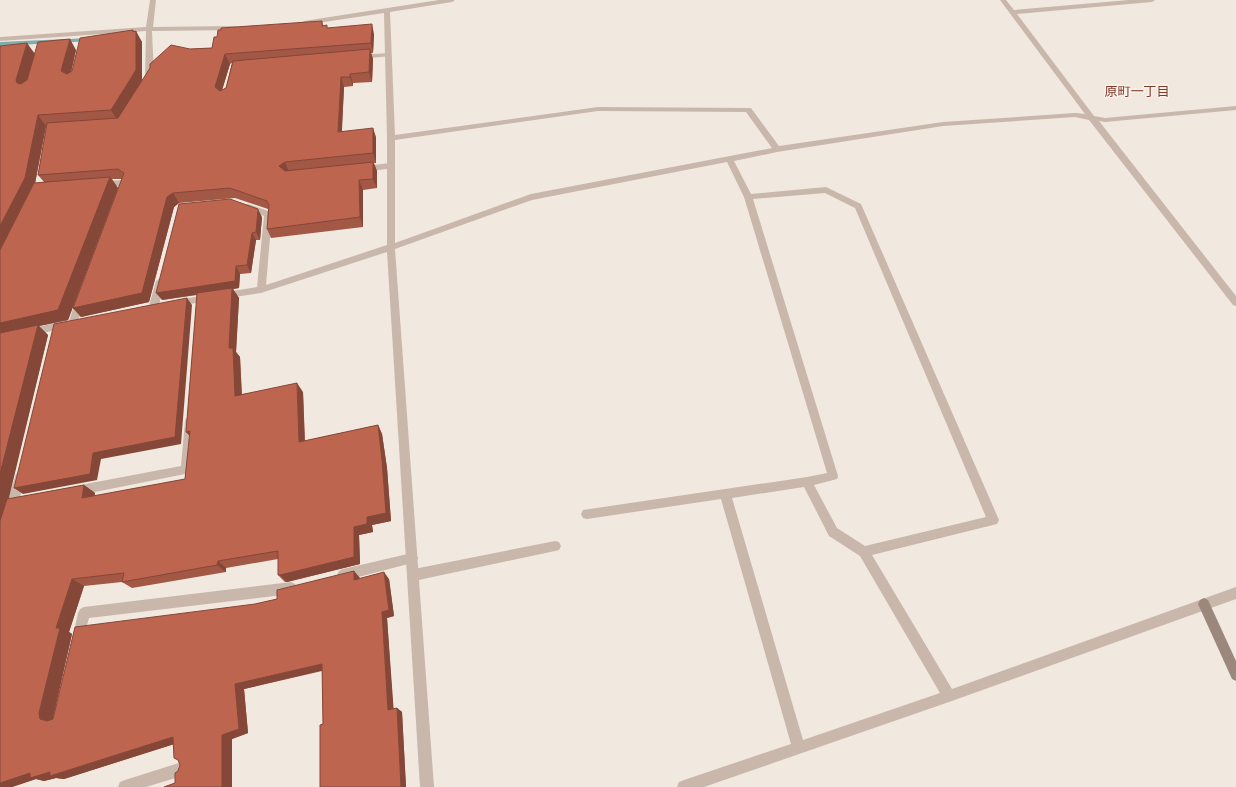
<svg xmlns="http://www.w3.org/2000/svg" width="1236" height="787" font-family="'PT Sans','Noto Sans JP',sans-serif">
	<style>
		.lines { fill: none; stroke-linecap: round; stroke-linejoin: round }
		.stream { fill: #80acac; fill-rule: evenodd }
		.lane { fill: #c9b7ab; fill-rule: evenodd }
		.street { fill: #c9b7ab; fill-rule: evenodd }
		.secondary { fill: #9c877d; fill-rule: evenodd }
		.wall { fill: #a35745; fill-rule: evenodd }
		.shaded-wall { fill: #854738 }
		.building { fill: #be6550; stroke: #854738 }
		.labels { text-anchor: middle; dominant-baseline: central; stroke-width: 3; stroke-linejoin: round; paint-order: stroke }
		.far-neighbourhood-label { font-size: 13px; fill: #813928; stroke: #f9f2eb }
	</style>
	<rect width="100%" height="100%" fill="#f1e8df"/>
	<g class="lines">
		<path class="stream" d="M90,38L92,39V41L0,46V42Z"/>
		<path class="lane" d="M389,53L391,54V56L359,59L356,57L359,55Z
			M391,163L395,166L394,168L363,172L359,169L363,166Z
			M555,541L559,542L561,546L559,550L555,551L414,581L410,579L408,575L410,571L414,569Z
			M412,553L416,554L418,558L416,562L412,563L343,581L339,579L337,575L339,571L343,569Z
			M291,582L295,584L297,588L295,592L291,594L89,618L82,644L78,646L74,644L72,640L78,613L80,609L84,607Z
			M182,762L187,764L189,769L187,774L182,776L146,787H118L120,782L125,780Z"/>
		<path class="street" d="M150,0H156L153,27L236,26L239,28L236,30L152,31L154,77L152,81H149L145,79L146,31L0,41V37L146,27Z
			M439,0H455L452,2L390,12L395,135L598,107L748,108H751L779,146L943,122L1075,113L1085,114L1000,0H1006L1014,10L1129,0H1155L1152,2L1017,14L1094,116L1105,118L1236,106V110L1105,122L1099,121L1236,296V306L1233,305L1089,120L1075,117L943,126L777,152L734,161L751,194L826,187L861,204L999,520L997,524L993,525L872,555L952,689L1236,587V599L949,702L704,787H677L679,782L684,780L791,744L721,499L587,519L583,518L581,514L583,510L807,477L827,473L744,197L727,162L532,200L395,249L434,787H420L387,252L261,293L176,306L171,303L176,300L257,287L264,216L245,209L244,207L245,205L248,204L271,212L272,214L266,285L387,245V138L384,13L304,25L301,23L304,21ZM598,111L746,112L772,148L531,194L395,243V140ZM825,193L855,208L986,517L865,546L837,528L814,485L837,479L838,476L753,199ZM804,487L829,536L860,556L940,693L803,740L732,498Z
			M125,180L129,183L126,192L123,193L119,190L120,186L101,187L97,184L101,181Z
			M160,278L164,281L159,306L154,310L149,306L156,281Z
			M81,297L86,300L76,326H70L29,337L26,336L24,333L26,330L66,320L69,321L76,300Z
			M190,417L194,418L195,421L191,470L190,473L75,496L71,494L70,491L71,488L75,486L181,466L185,421L186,418Z
			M20,472L24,474L25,477L17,510L15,514L11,515L7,514L5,510L15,477L16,474Z"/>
		<path class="secondary" d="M1204,598L1208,600L1236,661V681L1232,679L1198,604L1200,600Z"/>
	</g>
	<path class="wall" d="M322,21L323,25L328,28L374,34L373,53H371L373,59L372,82L353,83V86L344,87L342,131L376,137V163H374L377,171V188L363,190V227L271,238L267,229L268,209L235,198L179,203L174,207L149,302L81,317L73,308L122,179H112L118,188L68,320L39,326L48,335L8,499L84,485L95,493L94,496L185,479L190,436L186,432L197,295L162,300L262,217L260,240H256L251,273L240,274L239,288L233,289L239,298L236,352L240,357L242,394L303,392L305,441L378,425L382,434L387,468L391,521L372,525L373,532L359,535L360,564L287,582H285L278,575V559L226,568V572L132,588L122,582L84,586L69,632L72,634L53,718V719L255,604L277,599L354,571L360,579H389L394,616L387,618L393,709L397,708L402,712L406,787H320L323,724L322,671L244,689L248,733L232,739V787H164L175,783L178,771L180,765L174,744L64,779L56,778L44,781L36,779L12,787L0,46L34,53L76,50L71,72L133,30L142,42V81L190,49L212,48ZM232,63L226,88L222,90L230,64ZM46,126H47L38,175L44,182L35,183Z"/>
	<path class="shaded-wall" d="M372,24L374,34L373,53L371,43Z
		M133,30L136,36V31L142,42V81L118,121L111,110L133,32Z
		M70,39L76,50L69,82L61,71Z
		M27,43L35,54L24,91L17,83L16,80Z
		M370,49L373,59L372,82L369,72Z
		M225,54L230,64L220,97L215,87Z
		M350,74L353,83V86L350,77Z
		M341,77L344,87L341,141L338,132Z
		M38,115L46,126L34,189L0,257V226Z
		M373,128L376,137V163L373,153Z
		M285,162L289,172L284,176L279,166Z
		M373,162L377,171V188L373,179Z
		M110,177L118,188L68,320L39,326L48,335L8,502L0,523V323Z
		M359,180L363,190V227L360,217Z
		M173,193L179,203L174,207L149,302L81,317L73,308L167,197Z
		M258,209L262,217L260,240L256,232Z
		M252,233L256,240L251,273L247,265Z
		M236,266L240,274L239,288L233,289L239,298L236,352L240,357L242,405L235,396L229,348L232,289L162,300L156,293Z
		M187,298L192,305L181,444L101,459L97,480L23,494L14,488L93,453Z
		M297,383L303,392L305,451L299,442Z
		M378,425L382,434L387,468L391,521L372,525L373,532L359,535L360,564L287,582L280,575L354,527Z
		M190,431L195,441L186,432Z
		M84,485L95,493L93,506L82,498Z
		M218,561L226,568V572L217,565Z
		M354,571L360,578V587L354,580Z
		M384,572L389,579L394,616L387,618L394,714L388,710L382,612Z
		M72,579L84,586L69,632L72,634L53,718L54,723L40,719L39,713L56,628Z
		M322,664L328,669L244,689L248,733L232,739V787H222V735L235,684Z
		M397,708L402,712L406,787H401Z
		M173,737L184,741L64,779L56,778L44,781L36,779L12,787H0V783L30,773Z"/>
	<path class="building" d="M322,21V26L327,25V28L372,24L371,43L225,54L215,87L220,91L226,88L233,61L370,49L369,72L350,74V77H341L338,132L373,128V153L285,162L279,166L285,171L373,162V179L359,180L360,217L267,229L269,205L267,201L230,188L173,193L167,197L142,293L73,308L124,173L118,169L38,175L47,123L118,118L150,68V64L171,45L190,49L212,48L214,37H217L218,30H221V28Z
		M133,30V32L136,31V70L111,110L38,115L25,178L0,226V46L27,43L16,80L17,83L21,84L27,80L38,42L70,39L61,71L67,74L72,71L80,38Z
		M110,177L58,310L0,323V250L34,183Z
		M230,199L258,209L256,232L252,233L247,265L236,266L235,281L156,293L179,204Z
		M232,288L229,348H233L235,396L297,383L299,442L378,425L382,460L386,513L367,517V524L354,527V557L280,575H278V551L218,561L217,565L122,582L124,573L72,579L56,628H60L39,713L40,719L47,721L53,719L75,627L255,604L277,599V590L354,571V580L384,572L389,610L382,612L388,710L397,708L401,787H320V725L323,724L322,664L235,684L239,729L222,735V787H164L175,783V773L178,771L180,765L178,760L174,758L173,737L50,776V772L30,778V773L0,783V521L7,499L84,485L82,498L185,479L190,431L186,432L197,293Z
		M187,298L175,437L93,453L90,474L14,488L54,324Z
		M38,325L0,474V333Z"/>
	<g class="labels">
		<g class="far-neighbourhood-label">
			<text x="1137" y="91">原町一丁目</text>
		</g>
	</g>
</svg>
